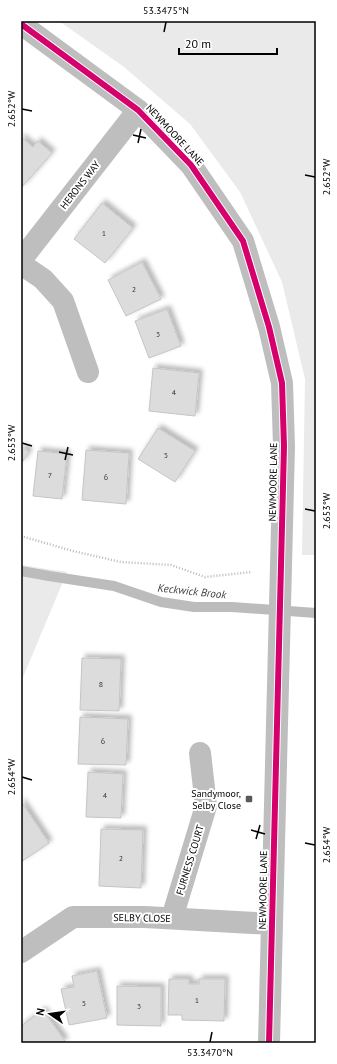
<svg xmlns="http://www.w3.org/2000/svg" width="337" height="1064" font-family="'PT Sans',sans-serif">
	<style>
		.green { fill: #eaeaea }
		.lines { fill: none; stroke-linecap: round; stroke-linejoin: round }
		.stream { stroke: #bcbcbc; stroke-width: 10 }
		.building { fill: #dcdcdc; stroke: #c5c5c5; filter: url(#shadow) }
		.path { stroke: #b8b8b8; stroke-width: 2.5; stroke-dasharray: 1 2; stroke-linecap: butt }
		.minor { stroke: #bebebe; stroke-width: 22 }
		.cycleway-casing { stroke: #fff; stroke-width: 8 }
		.cycleway { stroke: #d6006c; stroke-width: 6 }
		.ticks { fill: none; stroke: #000; stroke-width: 1.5 }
		.poi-dot { fill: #595959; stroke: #fff; stroke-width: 1.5 }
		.labels { text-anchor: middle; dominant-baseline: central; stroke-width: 4; stroke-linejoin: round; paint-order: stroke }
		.number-label { font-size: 8px; fill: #373737 }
		.street-label { font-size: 10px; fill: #000; stroke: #fff }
		.poi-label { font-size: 10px; fill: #000; stroke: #fff; text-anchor: end }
		.water-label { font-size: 11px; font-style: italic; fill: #404040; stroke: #fff }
		.neatline { fill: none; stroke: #000; stroke-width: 1.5 }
		.ticks-label { font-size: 10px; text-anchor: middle; fill: #000 }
	</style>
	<defs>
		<filter id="shadow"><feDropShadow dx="3.5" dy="-3.5" stdDeviation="2" flood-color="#0004"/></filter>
	</defs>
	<rect width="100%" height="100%" fill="#fff"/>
	<path class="green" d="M59,21H316V555H302L305,379L282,282L240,192L190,124L124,67Z
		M21,565L67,572L21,682Z"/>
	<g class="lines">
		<path class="stream" d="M21,571L49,576L114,586L161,602L194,607H232L316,613"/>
	</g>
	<path class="building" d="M21,137L33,147L38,141L52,153L21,188Z
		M102,203L133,228L105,263L74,239Z
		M142,262L161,299L126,316L108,280Z
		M167,309L181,346L149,358L135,321Z
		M153,368L199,373L195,416L149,411Z
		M158,428L195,451L175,482L138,459Z
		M21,446L29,452L21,464Z
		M86,450L129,453L126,504L82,500Z
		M38,451L67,454L62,499L33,496Z
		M82,658L121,659L119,711L80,710Z
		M80,717L128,719L126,765L78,764Z
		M88,772L123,774L121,818L86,817Z
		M21,801L49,843L21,862Z
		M101,829L143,830L141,888L99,886Z
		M97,971L107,1018L69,1025L61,989L74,987L72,976Z
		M169,979H189V984H199V979H225L224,1021L182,1020V1015H168Z
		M117,986L161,987V1026L117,1025Z
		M43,1010L65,1041L62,1043H21V1026Z"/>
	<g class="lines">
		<path class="path" d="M21,536L73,551L121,562L171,565L205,577L252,572"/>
		<path class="minor" d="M21,24L138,110L191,165L243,241L269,327L282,383L284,446L269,1043
			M21,260L138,110
			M21,264L43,279L63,301L88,372
			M172,918L206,806L200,753
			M21,952L73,917H145L272,924"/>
		<defs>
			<path id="cycleway" d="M21,24L138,110L191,165L243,241L269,327L282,383L284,446L269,1043"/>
		</defs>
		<use href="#cycleway" class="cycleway-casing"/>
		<use href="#cycleway" class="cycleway"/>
	</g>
	<path class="ticks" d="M164,32L166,22M22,109L32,111M133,135L146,138M138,143L141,129M305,175L315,177M22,443L32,446M59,452L73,455M65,460L68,447M305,509L315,511M22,777L32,780M251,830L265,834M256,839L260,825M305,843L315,845M210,1042L212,1032"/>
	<rect class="poi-dot" x="245" y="795" width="8" height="8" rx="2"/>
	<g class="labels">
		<g class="number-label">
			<text x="104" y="233">1</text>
			<text x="134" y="289">2</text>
			<text x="158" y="334">3</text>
			<text x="174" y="392">4</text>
			<text x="166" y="455">5</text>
			<text x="50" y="475">7</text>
			<text x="106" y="477">6</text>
			<text x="101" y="684">8</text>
			<text x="103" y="741">6</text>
			<text x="105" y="795">4</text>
			<text x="121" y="858">2</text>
			<text x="197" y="1000">1</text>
			<text x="84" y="1003">5</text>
			<text x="139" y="1006">3</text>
		</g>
		<g class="street-label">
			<text transform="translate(175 135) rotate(47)">NEWMOORE LANE</text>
			<text transform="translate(80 185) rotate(-52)">HERONS WAY</text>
			<text transform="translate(273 482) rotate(-89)">NEWMOORE LANE</text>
			<text transform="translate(190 860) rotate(-73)">FURNESS COURT</text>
			<text transform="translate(263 890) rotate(-89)">NEWMOORE LANE</text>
			<text transform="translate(142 918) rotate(1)">SELBY CLOSE</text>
		</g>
		<g class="poi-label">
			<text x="241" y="793">Sandymoor,<tspan x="241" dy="12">Selby Close</tspan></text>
		</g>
		<g class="water-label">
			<text transform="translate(192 591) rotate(6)">Keckwick Brook</text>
		</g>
	</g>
	<rect width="337" height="1064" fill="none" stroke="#ffffff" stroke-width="44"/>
	<g transform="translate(50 1014) rotate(283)" stroke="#ffffff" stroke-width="3" paint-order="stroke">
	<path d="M0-3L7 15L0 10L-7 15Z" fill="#000000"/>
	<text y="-6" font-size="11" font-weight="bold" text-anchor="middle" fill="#000000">N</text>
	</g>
	<path d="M179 48v6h98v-6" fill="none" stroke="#000000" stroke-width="2"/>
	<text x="185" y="48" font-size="12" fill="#000000" stroke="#ffffff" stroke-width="3" paint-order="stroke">20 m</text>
	<rect x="22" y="22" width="293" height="1020" class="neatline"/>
	<g class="ticks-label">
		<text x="166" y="14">53.3475°N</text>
		<text transform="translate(11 109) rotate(-90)" y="4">2.652°W</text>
		<text transform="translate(326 177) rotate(-90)" y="4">2.652°W</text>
		<text transform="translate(11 443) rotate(-90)" y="4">2.653°W</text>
		<text transform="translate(326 511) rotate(-90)" y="4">2.653°W</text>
		<text transform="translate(11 777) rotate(-90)" y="4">2.654°W</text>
		<text transform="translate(326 845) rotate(-90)" y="4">2.654°W</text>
		<text x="210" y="1056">53.3470°N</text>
	</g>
</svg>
